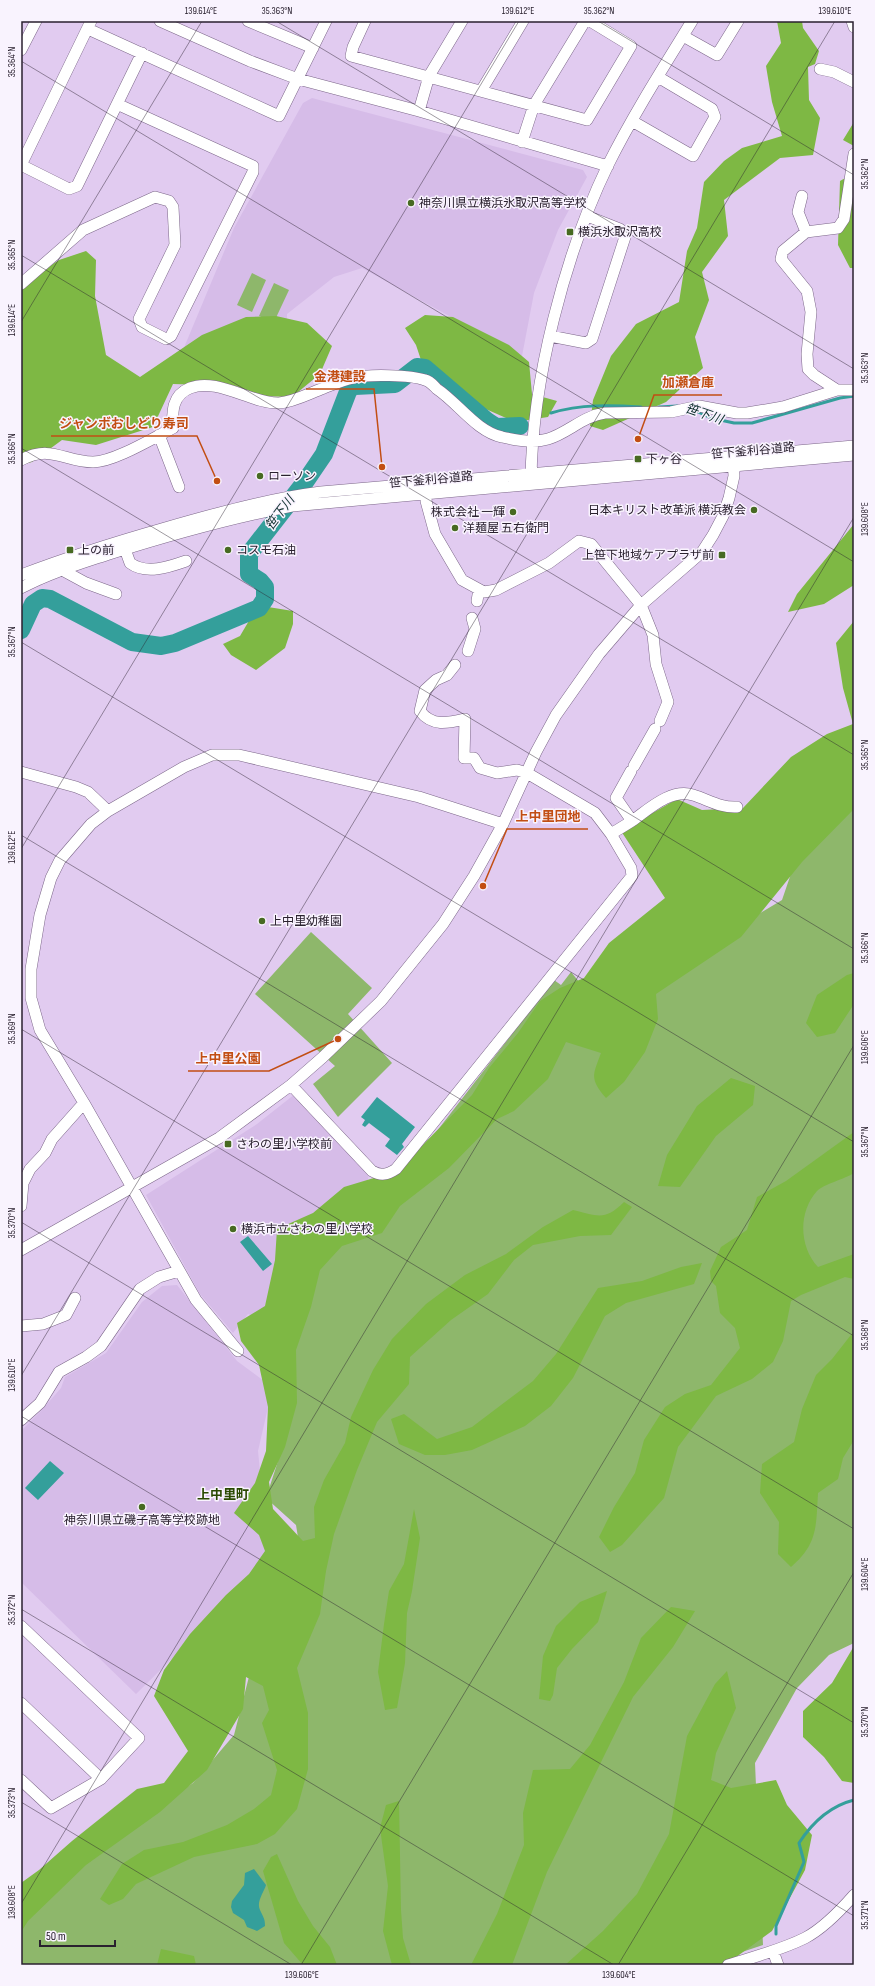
<svg xmlns="http://www.w3.org/2000/svg" width="875" height="1986" font-family="'Sofia Sans Condensed','Noto Sans JP',sans-serif">
	<style>
		.built { fill: #d6bce8 }
		.green { fill: #8eb76b }
		.forest { fill: #7eb844 }
		.water { fill: #349f9b }
		.lines { fill: none; stroke-linecap: round; stroke-linejoin: round }
		.stream { stroke: #349f9b; stroke-width: 3 }
		.river { stroke: #349f9b; stroke-width: 18 }
		.minor-casing { stroke: #7c6789; stroke-width: 12 }
		.minor { stroke: #fff; stroke-width: 11 }
		.ticks { fill: none; stroke: #2a212f; stroke-width: 1; stroke-opacity: 0.45 }
		.poi-dot { fill: #476a22; stroke: #f9f3fe; stroke-width: 1.5 }
		.labels { text-anchor: middle; dominant-baseline: central; stroke-width: 3; stroke-linejoin: round; paint-order: stroke }
		.poi-label { font-size: 12px; fill: #2a212f; stroke: #f9f3fe; text-anchor: start }
		.street-label { font-size: 12px; fill: #2a212f; stroke: #f9f3fe }
		.water-label { font-size: 13px; font-style: italic; fill: #0f302f; stroke: #f9f3fe }
		.neighbourhood-label { font-size: 13px; font-weight: bold; fill: #294800; stroke: #f9f3fe }
		.leader { fill: none; stroke: #c24e13; stroke-width: 1.5 }
		.callout-dot { fill: #c24e13; stroke: #f9f3fe; stroke-width: 1.5 }
		.callout-label { font-size: 13px; text-anchor: middle; font-weight: bold; fill: #c24e13; stroke: #f9f3fe; stroke-width: 3; stroke-linejoin: round; paint-order: stroke }
		.neatline { fill: none; stroke: #2a212f; stroke-width: 1.5 }
		.ticks-label { font-size: 10px; text-anchor: middle; fill: #2a212f }
	</style>
	<rect width="100%" height="100%" fill="#e1cbf0"/>
	<path class="built" d="M312,98L583,170L587,177L558,230L534,293L522,356L362,268L334,277L287,314V336L183,350L234,228L303,103Z
		M295,1094L369,1174L366,1189L275,1276L261,1319L248,1314L233,1333L200,1294L146,1195L257,1124Z
		M177,1285L237,1361L264,1381L272,1390L258,1451L269,1563L136,1694L21,1582V1431L40,1412L61,1388L65,1377L106,1353L142,1302L162,1286Z"/>
	<path class="green" d="M252,273L266,280L252,312L237,305Z
		M274,283L289,290L274,322L259,316Z
		M854,806V1643L829,1655L797,1688L755,1763L763,1945L703,1965H21V1917L82,1858L193,1783L234,1735L252,1665L301,1556L296,1525L266,1498L292,1418L280,1312L399,1180L554,980L561,985L571,972L580,983L747,921L782,900L796,859Z
		M311,932L372,988L348,1014L392,1063L338,1117L313,1084L335,1066L255,994Z"/>
	<path class="forest" d="M777,21H802L803,28L819,51L815,64L808,67L809,100L820,118L813,155L780,158L724,200L728,236L702,272L709,300L695,337L703,368L666,402L603,430L590,426L593,400L611,356L636,324L679,302L687,251L697,228L704,182L724,161L742,148L782,136L772,102L766,66L781,43Z
		M854,122V146L843,140Z
		M854,173V268H850L838,245L840,181Z
		M86,251L96,260L95,296L106,355L140,377L202,335L246,317L276,316L307,323L332,346L320,374L292,397L262,396L236,386L173,384L153,427L96,445L62,440L32,462L21,465V285L59,260Z
		M425,315L453,317L509,345L529,362L532,394L557,401L548,417L515,422L488,410L451,399L425,372L416,345L405,328Z
		M854,524V585L824,604L788,612L797,594Z
		M268,607L293,611V624L285,648L256,670L231,655L223,644L240,636L250,619Z
		M854,621V809L802,862L741,937L656,994L658,1019L645,1052L624,1082L606,1098C589,1078 593,1075 601,1053L566,1042L548,1079L514,1111L497,1119L449,1168L400,1206L382,1233L342,1246L320,1270L311,1307L296,1350L297,1403L285,1447L269,1482L273,1509L303,1541L315,1538L314,1507L324,1480L345,1443L351,1417L373,1370L392,1339L426,1304L465,1275L506,1254L543,1227L573,1210C598,1216 605,1221 624,1202L632,1207L611,1235L580,1236L533,1245L514,1260L488,1294L451,1320L410,1357L409,1384L377,1422L357,1470L334,1534L326,1571L320,1614L297,1668L308,1713V1769L297,1809L275,1834L257,1844L194,1857L136,1884L123,1899L109,1905L100,1899L122,1864L144,1850L183,1842L227,1825L254,1809L271,1795L277,1770L262,1723L269,1710L263,1686L246,1677L243,1709L207,1770L160,1812L86,1865L28,1921L21,1932V1883L39,1870L72,1841L137,1789L164,1783L188,1751L154,1696L164,1670L190,1634L226,1595L249,1574L265,1551L259,1535L234,1513L255,1483L266,1451L268,1407L259,1365L241,1341L237,1323L265,1306L275,1260L277,1229L313,1213L344,1187L397,1171L472,1095L489,1068L518,1033L540,1001L560,988L584,978L609,943L665,898L621,831L677,799L702,810L743,808L791,757L827,734L853,724L843,688L836,643Z
		M854,973V1004L835,1033L817,1037L806,1023L817,995L847,975Z
		M731,1078L755,1086L753,1105L716,1136L680,1187L658,1186L667,1155L697,1106Z
		M854,1132V1173C845,1179 824,1184 817,1191C798,1212 799,1247 818,1267L854,1254V1279L845,1277L801,1295L791,1301L783,1341L773,1362L752,1379L716,1396L678,1447L664,1498L622,1545L610,1552L599,1537L614,1507L635,1473L644,1440L665,1407L685,1394L711,1385L740,1348L735,1328L720,1313L716,1286L711,1281L710,1271L721,1247L747,1230L757,1197L786,1181Z
		M702,1263L694,1284L626,1303L605,1316L573,1378L551,1406L525,1426L472,1450L445,1455H425L399,1444L391,1419L404,1414L437,1439L472,1427L533,1381L556,1354L598,1288L642,1281L681,1267Z
		M854,1331V1440L843,1458L838,1479L818,1493C816,1526 818,1544 791,1567L778,1554L779,1522L760,1493L762,1464L794,1442L802,1409L816,1375L832,1359Z
		M414,1509L420,1538L412,1591L407,1613L405,1663L397,1708L385,1710L378,1672L384,1624L389,1591L404,1564Z
		M607,1591L598,1622L572,1649L557,1668L553,1695L550,1701L539,1699L543,1656L556,1626L580,1602Z
		M671,1607L695,1611L673,1647L633,1697L547,1872L512,1965H471L497,1914L524,1845L523,1813L533,1770L570,1769L590,1745L624,1682L641,1638Z
		M854,1646V1783L842,1781L824,1757L803,1737V1711L832,1683Z
		M727,1671L736,1708L716,1753L711,1780L731,1788L776,1780L787,1805L812,1835L805,1870L772,1931L728,1963L722,1965H565L603,1931L637,1894L669,1834L687,1736L715,1684Z
		M399,1801L401,1910L403,1938L411,1965H392L383,1931L388,1886L380,1828L386,1805Z
		M277,1854L298,1901L313,1926L330,1947L337,1965H303L284,1943L263,1871L271,1857Z
		M161,1949L194,1956L196,1965H157Z"/>
	<path class="water" d="M377,1097L415,1127L402,1144L404,1147L397,1155L385,1146L390,1139L369,1123L365,1127L362,1125L365,1120L361,1117Z
		M248,1236L272,1264L263,1271L240,1242Z
		M50,1461L64,1473L38,1500L25,1488Z
		M254,1869L266,1885C264,1892 256,1902 260,1910C263,1917 265,1918 265,1926L257,1931L247,1927L244,1920L233,1913L231,1907L232,1901L244,1885L245,1873Z"/>
	<g class="lines">
		<path class="stream" d="M659,407L677,406
			M696,411L711,418L734,423H752L840,398L854,396
			M551,413C581,404 611,405 641,407
			M776,1934V1926L804,1862L799,1843C812,1823 830,1806 854,1800"/>
		<path class="river" d="M21,630L33,604L42,598L50,599L132,642L161,646L175,643L259,608L265,599V587L260,581L249,574V554L305,482L324,454L349,389L355,386L395,384L417,367L425,368L487,421L496,427L520,426"/>
		<defs>
			<path id="minor" d="M160,21L250,61L298,79L419,111L608,166
				M248,21L313,48
				M365,21L353,47L351,56L587,120L631,46L590,21
				M852,21L854,27
				M88,29L279,116L326,21
				M683,36L717,55L738,21
				M21,50L36,21
				M820,69L834,72L854,82
				M481,91L523,21
				M419,111L429,76L462,21
				M632,121L693,156L715,117L712,109L658,77
				M522,142L534,105L585,21
				M21,165L69,189L77,186L142,53
				M21,165L91,21
				M802,196L798,212L806,232
				M21,284L83,230L155,197L169,201L173,207L175,245L139,319L142,327L166,339L171,336L253,172V166L117,104
				M550,336L586,343L592,339L625,237L620,229L587,216
				M837,390L814,375L808,369L807,354L811,312L807,291L781,259L783,251L806,232L838,228L844,219L854,154
				M159,435L179,487
				M21,460C52,444 64,462 93,462C114,462 153,438 173,428C172,412 172,395 190,388C217,377 252,404 279,403C294,402 310,393 324,388C334,384 343,380 353,378C368,374 411,375 425,380C430,381 434,386 437,389C458,403 477,432 502,437C515,440 535,443 548,439C568,433 583,416 605,413L671,412L699,406L737,413H747L783,407L837,390H854
				M531,480C532,380 565,254 608,165C633,115 663,68 692,21
				M427,492L426,501L435,534L462,580L484,592L496,590L549,563L579,541L591,544L641,605L653,635L656,664L668,702L660,721
				M125,549L130,563C146,575 169,567 186,561
				M62,570L86,583L116,594
				M21,575C68,557 116,542 165,528C217,513 268,499 321,492L854,446
				M21,588C49,573 79,564 109,554C169,535 230,518 292,506L854,455
				M477,601L478,595
				M468,651L475,629L472,618
				M634,766L655,729
				M21,772L76,787L88,792L108,811
				M632,821C649,809 671,788 693,795C709,800 720,808 737,807
				M611,834L632,821L616,798L631,771
				M291,1085L372,1171C381,1176 387,1175 396,1169L632,876L631,868L611,834L595,813L527,773L517,770L497,773L480,768L474,758H464L465,719C448,723 432,727 420,711L425,690L436,680L447,675L455,665
				M21,1206L23,1183L30,1169L45,1153L52,1139L84,1103
				M21,1250L219,1138L291,1085L323,1057L381,1001L443,924L474,876L503,824L536,752L556,715L599,654L641,605L702,552L713,535L723,516L729,498L734,476L733,456
				M21,1326L43,1324L66,1315L75,1298
				M238,1351L196,1300L84,1103L40,1030L31,998V969L40,915L51,878L60,860L91,824L108,811L184,767L212,755H239L419,797L503,824
				M21,1420L40,1403L59,1372L86,1357L101,1346L140,1289L159,1277L179,1271
				M21,1626L139,1738L101,1779L51,1808L21,1780
				M21,1703L101,1779
				M773,1951L778,1965
				M728,1965C754,1957 781,1950 805,1938C824,1928 840,1911 854,1895"/>
		</defs>
		<use href="#minor" class="minor-casing"/>
		<use href="#minor" class="minor"/>
	</g>
	<path class="ticks" d="M276,21L854,369M598,21L854,175M21,61L854,562M21,255L854,755M21,322L202,21M21,448L854,949M21,642L854,1142M21,835L854,1336M21,849L519,21M21,1029L854,1529M21,1222L854,1723M21,1376L835,21M21,1416L854,1916M21,1609L614,1965M21,1802L292,1965M21,1904L854,517M301,1965L854,1045M618,1965L854,1572"/>
	<g class="poi-dot">
		<circle cx="411" cy="203" r="4"/>
		<rect x="566" y="228" width="8" height="8" rx="2"/>
		<rect x="634" y="455" width="8" height="8" rx="2"/>
		<circle cx="260" cy="476" r="4"/>
		<circle cx="754" cy="510" r="4"/>
		<circle cx="513" cy="512" r="4"/>
		<circle cx="455" cy="528" r="4"/>
		<rect x="66" y="546" width="8" height="8" rx="2"/>
		<circle cx="228" cy="550" r="4"/>
		<rect x="718" y="551" width="8" height="8" rx="2"/>
		<circle cx="262" cy="921" r="4"/>
		<rect x="224" y="1140" width="8" height="8" rx="2"/>
		<circle cx="233" cy="1229" r="4"/>
		<circle cx="142" cy="1507" r="4"/>
	</g>
	<g class="labels">
		<g class="poi-label">
			<text x="419" y="203">神奈川県立横浜氷取沢高等学校</text>
			<text x="578" y="232">横浜氷取沢高校</text>
			<text x="646" y="459">下ヶ谷</text>
			<text x="268" y="476">ローソン</text>
			<text x="746" y="510" text-anchor="end">日本キリスト改革派 横浜教会</text>
			<text x="505" y="512" text-anchor="end">株式会社 一輝</text>
			<text x="463" y="528">洋麺屋 五右衛門</text>
			<text x="78" y="550">上の前</text>
			<text x="236" y="550">コスモ石油</text>
			<text x="714" y="555" text-anchor="end">上笹下地域ケアプラザ前</text>
			<text x="270" y="921">上中里幼稚園</text>
			<text x="236" y="1144">さわの里小学校前</text>
			<text x="241" y="1229">横浜市立さわの里小学校</text>
			<text x="142" y="1520" text-anchor="middle">神奈川県立磯子高等学校跡地</text>
		</g>
		<g class="street-label">
			<text transform="translate(753 451) rotate(-5)">笹下釜利谷道路</text>
			<text transform="translate(431 480) rotate(-5)">笹下釜利谷道路</text>
		</g>
		<g class="water-label">
			<text transform="translate(704 414) rotate(19)">笹下川</text>
			<text transform="translate(280 513) rotate(-53)">笹下川</text>
		</g>
		<g class="neighbourhood-label">
			<text x="223" y="1495">上中里町</text>
		</g>
	</g>
	<path class="leader" d="M382 467L374 389H306M638 439L654 395H722M217 481L197 436H51M483 886L507 829H588M338 1039L269 1071H188"/>
	<g class="callout-dot">
		<circle cx="382" cy="467" r="4"/>
		<circle cx="638" cy="439" r="4"/>
		<circle cx="217" cy="481" r="4"/>
		<circle cx="483" cy="886" r="4"/>
		<circle cx="338" cy="1039" r="4"/>
	</g>
	<g class="callout-label">
		<text x="340" y="381">金港建設</text>
		<text x="688" y="387">加瀬倉庫</text>
		<text x="124" y="428">ジャンボおしどり寿司</text>
		<text x="548" y="821">上中里団地</text>
		<text x="228" y="1063">上中里公園</text>
	</g>
	<rect width="875" height="1986" fill="none" stroke="#f9f3fe" stroke-width="44"/>
	<path d="M40 1940v6h75v-6" fill="none" stroke="#2a212f" stroke-width="2"/>
	<text x="46" y="1940" font-size="12" fill="#2a212f" stroke="#f9f3fe" stroke-width="3" paint-order="stroke">50 m</text>
	<rect x="22" y="22" width="831" height="1942" class="neatline"/>
	<g class="ticks-label">
		<text x="201" y="14">139.614°E</text>
		<text x="277" y="14">35.363°N</text>
		<text x="518" y="14">139.612°E</text>
		<text x="599" y="14">35.362°N</text>
		<text x="835" y="14">139.610°E</text>
		<text transform="translate(11 62) rotate(-90)" y="4">35.364°N</text>
		<text transform="translate(864 174) rotate(-90)" y="4">35.362°N</text>
		<text transform="translate(11 255) rotate(-90)" y="4">35.365°N</text>
		<text transform="translate(11 320) rotate(-90)" y="4">139.614°E</text>
		<text transform="translate(864 368) rotate(-90)" y="4">35.363°N</text>
		<text transform="translate(11 449) rotate(-90)" y="4">35.366°N</text>
		<text transform="translate(864 519) rotate(-90)" y="4">139.608°E</text>
		<text transform="translate(11 642) rotate(-90)" y="4">35.367°N</text>
		<text transform="translate(864 755) rotate(-90)" y="4">35.365°N</text>
		<text transform="translate(11 847) rotate(-90)" y="4">139.612°E</text>
		<text transform="translate(864 948) rotate(-90)" y="4">35.366°N</text>
		<text transform="translate(11 1029) rotate(-90)" y="4">35.369°N</text>
		<text transform="translate(864 1047) rotate(-90)" y="4">139.606°E</text>
		<text transform="translate(864 1142) rotate(-90)" y="4">35.367°N</text>
		<text transform="translate(11 1223) rotate(-90)" y="4">35.370°N</text>
		<text transform="translate(864 1335) rotate(-90)" y="4">35.368°N</text>
		<text transform="translate(11 1375) rotate(-90)" y="4">139.610°E</text>
		<text transform="translate(864 1574) rotate(-90)" y="4">139.604°E</text>
		<text transform="translate(11 1610) rotate(-90)" y="4">35.372°N</text>
		<text transform="translate(864 1722) rotate(-90)" y="4">35.370°N</text>
		<text transform="translate(11 1803) rotate(-90)" y="4">35.373°N</text>
		<text transform="translate(11 1902) rotate(-90)" y="4">139.608°E</text>
		<text transform="translate(864 1915) rotate(-90)" y="4">35.371°N</text>
		<text x="302" y="1978">139.606°E</text>
		<text x="619" y="1978">139.604°E</text>
	</g>
</svg>
